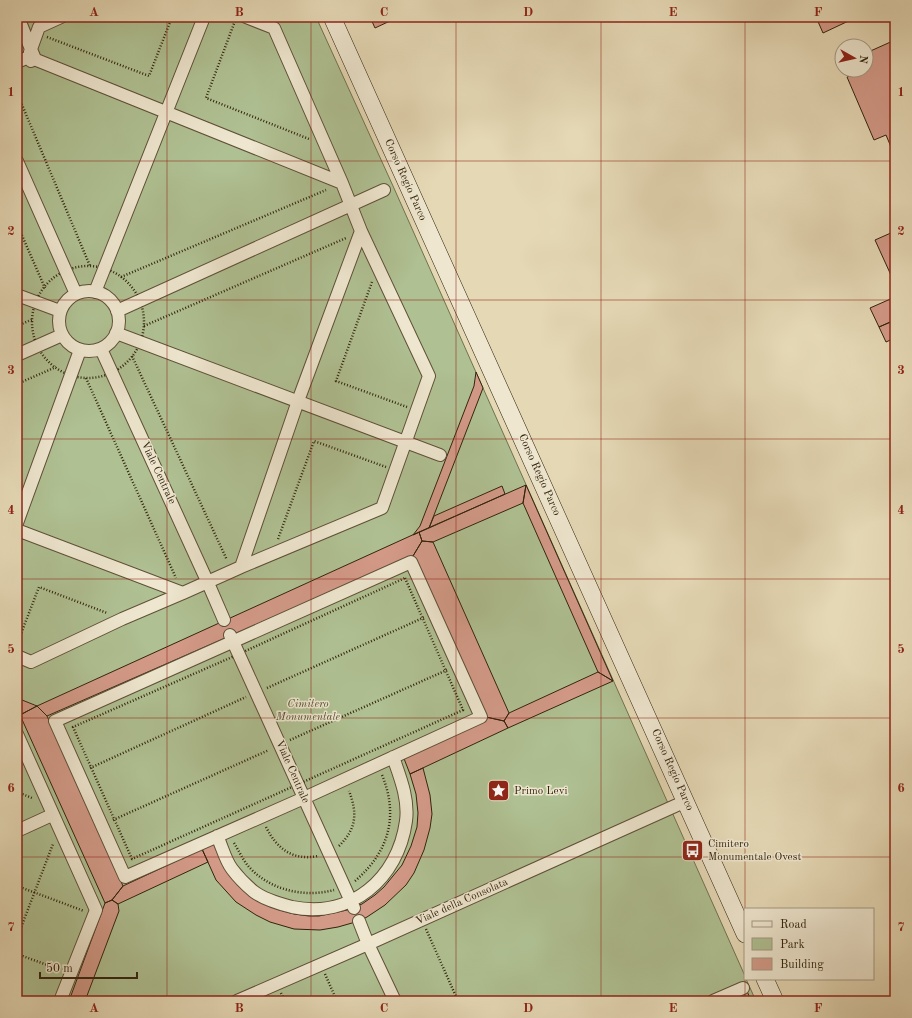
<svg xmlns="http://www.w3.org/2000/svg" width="912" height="1018" font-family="'Old Standard TT',serif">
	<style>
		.green { fill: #afc092; stroke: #707250 }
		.building { fill: #d39a88; stroke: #32230d }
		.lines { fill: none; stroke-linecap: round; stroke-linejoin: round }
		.street-casing { stroke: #5f5037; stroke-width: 14 }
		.secondary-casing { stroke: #32230d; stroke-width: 18 }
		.path { stroke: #32230d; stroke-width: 2.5; stroke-dasharray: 1 2; stroke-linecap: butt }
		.street { stroke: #eee6cf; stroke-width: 12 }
		.secondary { stroke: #eee6cf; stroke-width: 17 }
		.grid { fill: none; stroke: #8f2418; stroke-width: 1; stroke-opacity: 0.55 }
		.labels { text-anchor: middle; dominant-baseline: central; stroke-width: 3; stroke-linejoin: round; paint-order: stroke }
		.street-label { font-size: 11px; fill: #32230d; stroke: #eee6cf }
		.park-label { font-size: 11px; font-style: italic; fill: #514a2e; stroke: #eee6cf }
		.poi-label { font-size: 11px; fill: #32230d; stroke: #eee6cf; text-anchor: start }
		.neatline { fill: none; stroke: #8f2418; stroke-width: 1.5 }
		.grid-label { font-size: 13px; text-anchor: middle; font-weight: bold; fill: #8f2418 }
	</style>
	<rect width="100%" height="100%" fill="#e5d8b5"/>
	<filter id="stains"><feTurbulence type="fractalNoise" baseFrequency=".005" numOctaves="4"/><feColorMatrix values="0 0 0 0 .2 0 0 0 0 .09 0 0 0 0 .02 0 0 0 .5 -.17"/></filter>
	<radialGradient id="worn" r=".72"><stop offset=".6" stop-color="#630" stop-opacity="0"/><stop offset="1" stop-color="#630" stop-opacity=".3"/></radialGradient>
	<path class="green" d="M17,17H316L393,186L745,976V979H746L756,1001H17Z"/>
	<path class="building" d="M370,17H388L390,21L375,28Z
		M816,17H857L823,33Z
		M895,40V146L891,147L886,135L874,140L847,77L859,72L858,70H866V53Z
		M893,232L895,237V284L875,240Z
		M895,297V320L879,327L870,308Z
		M895,320V338L886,342L879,327Z
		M476,372L483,388L429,528L413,535L420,526L474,386Z
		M526,485L523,503L433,542L422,541L419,532Z
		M526,485L613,681L598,672L523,503Z
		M502,486L505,494L429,528L434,516Z
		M419,532L422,541L413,556L47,716L37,706Z
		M422,541L433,542L509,713L504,721L486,717L413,556Z
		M598,672L613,681L508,728L504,721L509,713Z
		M17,698L37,706L20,715L17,714Z
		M37,706L47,716L123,886L112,900L105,903L20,715Z
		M486,717L504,721L508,728L410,774L403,756Z
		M423,768L430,795L432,814L430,828L424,850L414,873L406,885L385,905L367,917L359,921L338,927L320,930L294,929L270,922L256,915L236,902L216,880L202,849L215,843L276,909L294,914L309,916H319L347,910L362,904L375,895L384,887L402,865L411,846L417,827L418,813L416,794L410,774Z
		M202,849L208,862L118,904L112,900L123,886Z
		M112,900L118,904L119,911L85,1001H69L105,903Z
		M747,991L751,1001H729V1000Z"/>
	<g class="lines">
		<defs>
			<path id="street" d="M246,17L274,28L342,183
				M17,23L20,22L35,59L31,61
				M30,52L39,27L61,17
				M17,62L29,57L342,183L361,231L298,401L241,567L183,593L17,530
				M17,161L76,294
				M59 321a30 30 0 1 1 60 0a30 30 0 1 1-60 0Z
				M95,292L204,17
				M17,295L60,311
				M117,311L384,190
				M116,333L440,455
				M101,349L208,583L224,620
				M17,355L62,335
				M17,523L80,350
				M411,562L481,717L304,798L125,877L55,721Z
				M241,567L382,508L429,376L361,231
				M230,635L354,908
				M17,656L31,662L122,619L183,593
				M17,734L96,910L60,1001
				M17,831L52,815
				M217,836C222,846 225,860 232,869C238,877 246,885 253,891C263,899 280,904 292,907C351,919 398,879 406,821C409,799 400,777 393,757
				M359,921L368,944L395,1001
				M237,1001L368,944L686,801
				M713,1001L743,988"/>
			<path id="secondary" d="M332,17L745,934
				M765,979L775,1001"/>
		</defs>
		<use href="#street" class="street-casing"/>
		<use href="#secondary" class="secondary-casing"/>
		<path class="path" d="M235,21L206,98L309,139
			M47,37L149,76L172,17
			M17,93L90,266
			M17,224L45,288
			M32 322a56 56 0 1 1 112 0a56 56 0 1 1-112 0Z
			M121,277L326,190
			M372,282L336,381L407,407
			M17,326L33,319
			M144,326L346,238
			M132,356L227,560
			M86,378L176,578
			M17,384L56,367
			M278,539L314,441L386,467
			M405,578L463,710L132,859L73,727L239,654Z
			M17,644L39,587L107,613
			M267,688L425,617
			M290,740L447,670
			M90,768L246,697
			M17,792L32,798
			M113,820L269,750
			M266,827C277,849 293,861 318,856
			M234,843C239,851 243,860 249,867C270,890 304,898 334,890
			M339,846C356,829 358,814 349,791
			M355,881C389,852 399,816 382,775
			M17,886L84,911
			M426,929L458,1001
			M17,938L53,844
			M17,954L61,970
			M325,974L337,1001
			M281,993L285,1001"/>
		<use href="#street" class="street"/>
		<use href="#secondary" class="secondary"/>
	</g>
	<path class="grid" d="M167,17V1001M311,17V1001M456,17V1001M601,17V1001M745,17V909M17,161H895M17,300H895M17,439H895M17,579H895M17,718H895M17,857H895M745,979V1001"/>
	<defs>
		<symbol id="sight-square" viewBox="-11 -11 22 22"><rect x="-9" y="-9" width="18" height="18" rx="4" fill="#8f2418" stroke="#eee6cf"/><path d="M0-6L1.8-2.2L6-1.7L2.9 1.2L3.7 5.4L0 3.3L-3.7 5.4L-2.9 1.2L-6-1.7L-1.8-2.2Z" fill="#fff"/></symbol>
		<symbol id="bus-square" viewBox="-11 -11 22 22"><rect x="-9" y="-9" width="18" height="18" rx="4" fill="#8f2418" stroke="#eee6cf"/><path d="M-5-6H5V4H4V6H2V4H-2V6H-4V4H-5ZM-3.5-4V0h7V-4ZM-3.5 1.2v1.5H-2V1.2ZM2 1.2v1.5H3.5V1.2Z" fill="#fff"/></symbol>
	</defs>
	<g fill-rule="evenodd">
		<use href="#sight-square" x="486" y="778" width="25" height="25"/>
		<use href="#bus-square" x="680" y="838" width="25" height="25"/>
	</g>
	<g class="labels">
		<g class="street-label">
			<text transform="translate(405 180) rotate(66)">Corso Regio Parco</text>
			<text transform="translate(158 473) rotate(65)">Viale Centrale</text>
			<text transform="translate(539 475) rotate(66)">Corso Regio Parco</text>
			<text transform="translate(672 770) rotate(66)">Corso Regio Parco</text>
			<text transform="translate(292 772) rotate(66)">Viale Centrale</text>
			<text transform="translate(462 902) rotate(-24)">Viale della Consolata</text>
		</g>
		<g class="park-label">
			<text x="308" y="704">Cimitero<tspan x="308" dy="13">Monumentale</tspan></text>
		</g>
		<g class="poi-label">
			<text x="514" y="791">Primo Levi</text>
			<text x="708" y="844">Cimitero<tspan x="708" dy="13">Monumentale Ovest</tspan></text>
		</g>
	</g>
	<rect width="912" height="1018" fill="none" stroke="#e5d8b5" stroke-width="44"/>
	<rect x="744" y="908" width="130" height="72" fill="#eee6cf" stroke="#a39881"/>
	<rect x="752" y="921" width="20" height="6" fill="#eee6cf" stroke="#a39881"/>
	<text x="780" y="928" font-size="12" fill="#32230d">Road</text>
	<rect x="752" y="938" width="20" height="12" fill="#afc092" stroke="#a39881"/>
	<text x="780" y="948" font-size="12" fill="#32230d">Park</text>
	<rect x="752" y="958" width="20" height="12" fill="#d39a88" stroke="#a39881"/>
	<text x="780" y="968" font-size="12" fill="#32230d">Building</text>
	<g transform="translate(854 58) rotate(98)"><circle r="19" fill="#eee6cf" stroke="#a39881"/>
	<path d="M0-3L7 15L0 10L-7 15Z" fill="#8f2418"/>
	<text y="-6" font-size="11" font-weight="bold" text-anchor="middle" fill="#32230d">N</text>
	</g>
	<path d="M40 972v6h97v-6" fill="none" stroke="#32230d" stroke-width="2"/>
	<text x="46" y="972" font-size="12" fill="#32230d" stroke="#eee6cf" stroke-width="3" paint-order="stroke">50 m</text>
	<rect x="22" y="22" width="868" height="974" class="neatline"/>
	<g class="grid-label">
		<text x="94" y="16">A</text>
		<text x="239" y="16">B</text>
		<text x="384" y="16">C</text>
		<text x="528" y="16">D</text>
		<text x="673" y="16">E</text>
		<text x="818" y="16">F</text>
		<text x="11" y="96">1</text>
		<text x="901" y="96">1</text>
		<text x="11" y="235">2</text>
		<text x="901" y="235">2</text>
		<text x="11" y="374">3</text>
		<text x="901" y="374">3</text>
		<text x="11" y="514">4</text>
		<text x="901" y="514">4</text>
		<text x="11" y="653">5</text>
		<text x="901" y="653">5</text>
		<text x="11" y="792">6</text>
		<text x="901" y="792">6</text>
		<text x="11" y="931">7</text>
		<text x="901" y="931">7</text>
		<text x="94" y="1012">A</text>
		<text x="239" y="1012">B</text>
		<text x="384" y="1012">C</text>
		<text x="528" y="1012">D</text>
		<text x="673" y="1012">E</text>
		<text x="818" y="1012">F</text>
	</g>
	<rect width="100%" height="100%" filter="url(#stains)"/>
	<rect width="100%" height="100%" fill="url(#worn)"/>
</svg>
